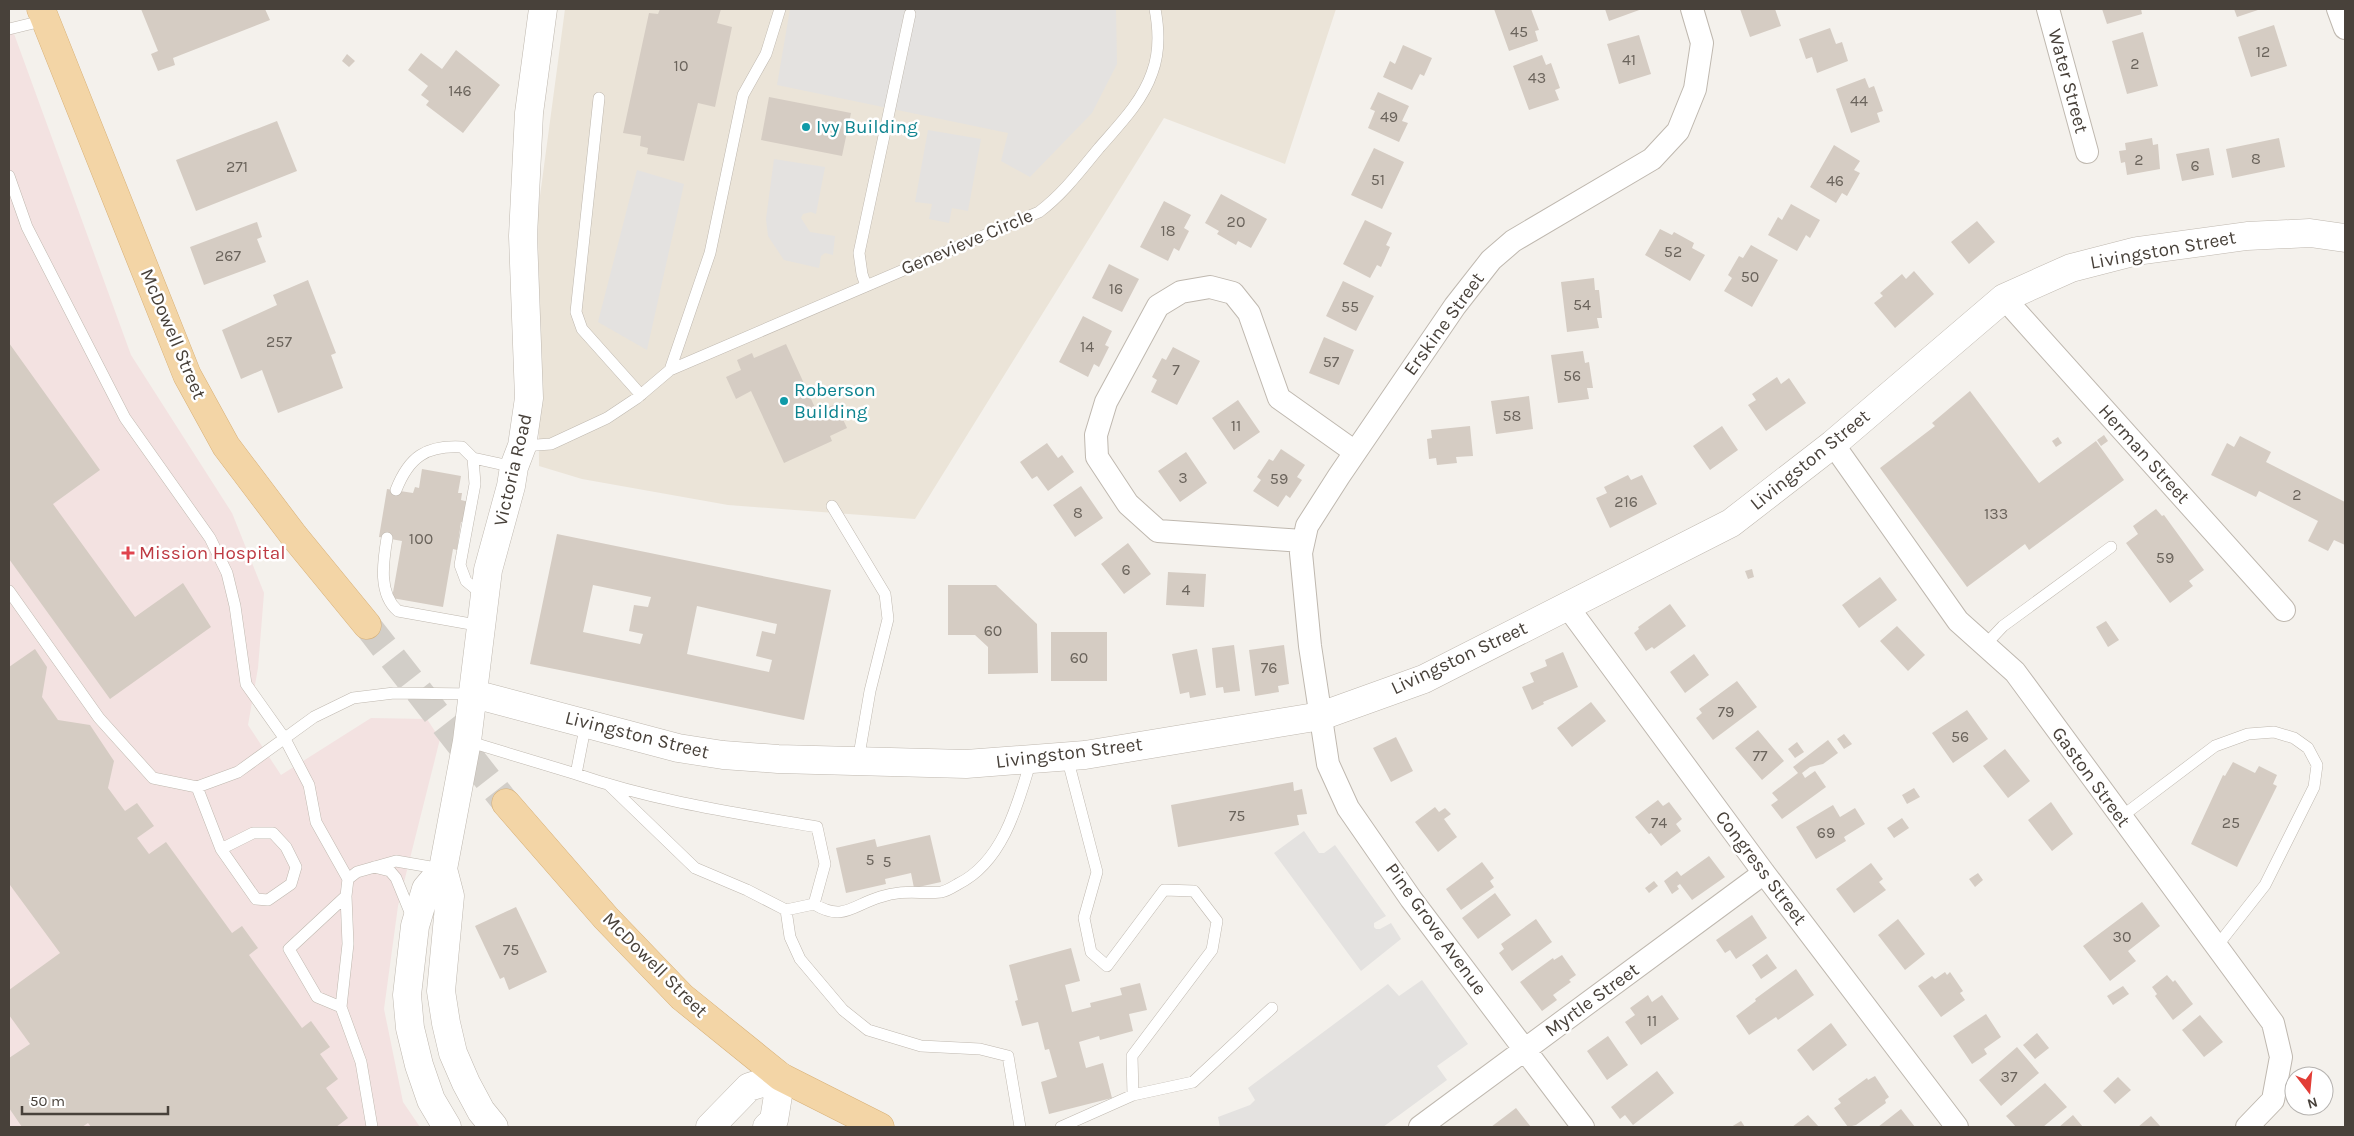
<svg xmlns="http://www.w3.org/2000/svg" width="2354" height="1136" font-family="Karla,sans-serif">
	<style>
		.education { fill: #ebe4d8 }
		.medical { fill: #f3e2e1 }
		.parking { fill: #e4e2e0 }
		.building { fill: #d5ccc3; fill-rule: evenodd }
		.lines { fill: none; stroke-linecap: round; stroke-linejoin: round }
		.primary-tunnel { stroke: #d2cec8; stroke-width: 28; stroke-dasharray: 28 14; stroke-linecap: butt }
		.service-casing { stroke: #bfb8af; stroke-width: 12 }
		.minor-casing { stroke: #bfb8af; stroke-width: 24 }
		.tertiary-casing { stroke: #bfb8af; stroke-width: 29 }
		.primary-casing { stroke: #d7b077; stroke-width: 29 }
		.service { stroke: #fff; stroke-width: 11 }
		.minor { stroke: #fff; stroke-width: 22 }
		.tertiary { stroke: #fff; stroke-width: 28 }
		.primary { stroke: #f3d5a6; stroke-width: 28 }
		.culture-dot { fill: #0f9aa8; stroke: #fff; stroke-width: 2 }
		.health-dot { fill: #e0444e; stroke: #fff; stroke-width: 2 }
		.labels { text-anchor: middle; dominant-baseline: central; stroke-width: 5; stroke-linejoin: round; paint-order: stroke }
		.number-label { font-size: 16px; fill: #6b645c }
		.street-label { font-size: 19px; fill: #48413a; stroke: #fff }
		.culture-label { font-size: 19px; fill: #0d838f; stroke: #fff; text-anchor: start }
		.health-label { font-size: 19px; fill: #be3a42; stroke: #fff; text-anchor: start }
	</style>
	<rect width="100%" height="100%" fill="#f4f1ec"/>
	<path class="education" d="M565,9H1336L1285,164L1164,118L915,519L728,505L582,479L539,466L538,211Z"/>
	<path class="medical" d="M9,20L131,355L232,513L264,593L258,668L248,725L281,775L371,718L427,719L440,739L398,906L384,1009L403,1102L420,1127H9Z"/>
	<path class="parking" d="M790,9H1116L1117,64L1092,113L1030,177L1001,161L1008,133L777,85Z
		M928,130L981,139L968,211L952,208L949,223L929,219L932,204L915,202Z
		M774,159L825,167L816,214L811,212L803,214L801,218L810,232L835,236L833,255L825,253L821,256L819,268L784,260L768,236L766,219Z
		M637,170L684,184L647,350L598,322Z
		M1304,831L1319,853H1324L1335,845L1386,916L1374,923V927L1376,929H1380L1391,923L1401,939L1361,971L1274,853Z
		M1422,980L1468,1044L1437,1066L1447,1080L1383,1127H1220L1218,1117L1250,1105L1255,1100L1248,1088L1388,984L1399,996Z"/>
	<path class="building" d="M141,9H265L270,20L173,58L175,65L158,71L151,54L158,51Z
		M660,9H721L717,23L732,27L715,107L698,103L684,161L647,154L648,148L640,146L641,136L623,133L649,13L658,14Z
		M1494,9H1531L1539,30L1535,31L1538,41L1509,51Z
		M1605,9H1642L1609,21Z
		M1740,9H1775L1781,26L1750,37Z
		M2102,9H2141L2142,14L2107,24Z
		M2234,9H2261L2237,17Z
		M2274,25L2287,66L2251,77L2238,37Z
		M1830,28L1836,44L1842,42L1848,61L1817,73L1812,57L1806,59L1799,39Z
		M2143,32L2158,86L2127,94L2112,41Z
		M1639,35L1651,74L1619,84L1607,44Z
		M1403,45L1432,58L1424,76L1420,74L1412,90L1383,77L1390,61L1395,64Z
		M456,50L500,85L463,133L426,105L429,101L421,95L428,86L408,70L421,53L442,69Z
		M347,54L355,61L349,67L342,61Z
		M1542,55L1546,65L1551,63L1560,88L1555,90L1559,100L1529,110L1513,66Z
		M1865,78L1869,88L1874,86L1883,111L1877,113L1880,122L1851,133L1836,89Z
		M1378,92L1409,106L1402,121L1408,123L1399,142L1368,128L1375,111L1370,109Z
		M769,97L851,113L842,156L761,140Z
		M277,121L297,171L196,211L176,160Z
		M2152,138L2153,145L2158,144L2160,169L2127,175L2125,162L2121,163L2119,151L2126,150L2125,143Z
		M2279,138L2285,167L2232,178L2226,149Z
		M1834,145L1860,161L1854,170L1860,173L1847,196L1842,193L1836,203L1810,187Z
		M1374,148L1404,162L1382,209L1351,195Z
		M2209,148L2214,175L2182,181L2176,154Z
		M1221,194L1267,219L1251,248L1238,241L1236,245L1217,234L1219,231L1205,223Z
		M1164,201L1191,215L1184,228L1189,231L1179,251L1174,248L1168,261L1140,247Z
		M1791,204L1820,220L1810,238L1806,235L1797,251L1768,235L1778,217L1782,220Z
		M1365,220L1392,233L1386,245L1390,247L1381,267L1377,265L1370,278L1343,264Z
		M1977,221L1995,242L1969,264L1951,242Z
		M257,222L262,237L257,239L266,262L204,285L190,247Z
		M1660,229L1672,235L1674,232L1694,243L1692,248L1705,255L1690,281L1645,255Z
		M1751,245L1778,260L1752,307L1724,291L1732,278L1728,275L1739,256L1743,258Z
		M1109,264L1139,279L1122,312L1092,298Z
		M1914,271L1934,294L1895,328L1874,303L1883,296L1880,293L1902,274L1906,279Z
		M1594,278L1595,290H1599L1602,318H1597L1599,328L1567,332L1561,282Z
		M308,280L336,353L331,355L343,388L278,413L262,370L241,379L222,330L277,305L273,295Z
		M1343,281L1374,296L1356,331L1326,316Z
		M1083,316L1112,331L1105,345L1109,347L1099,367L1094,364L1088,377L1059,362Z
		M1324,337L1354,350L1339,385L1309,373Z
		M9,343L100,470L53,504L135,617L183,583L211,627L110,699L9,559Z
		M786,344L817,412L836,404L847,428L830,436L832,441L784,463L751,391L736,399L726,377L741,370L737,360L752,353L754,358Z
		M1173,347L1200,361L1177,405L1151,392L1157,380L1152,377L1162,358L1166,360Z
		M1583,351L1585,363L1589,362L1593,388H1587L1589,399L1558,403L1551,355Z
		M1777,377L1781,384L1789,378L1806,403L1766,431L1748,405L1756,400L1752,394Z
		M1970,391L2039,483L2096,441L2124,480L2029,550L2025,544L1967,587L1880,468L1935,426L1932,423Z
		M1529,396L1533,429L1496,434L1491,401Z
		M1238,400L1260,432L1234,450L1212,418Z
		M1470,426L1473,456L1456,457L1457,463L1437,465L1436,458L1429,459L1427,439L1432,438L1431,430Z
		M1722,426L1738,450L1710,470L1693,446Z
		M2104,435L2108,441L2101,446L2097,440Z
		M2240,436L2271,452L2266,462L2345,502V545L2334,540L2328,551L2308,541L2318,521L2259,491L2256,497L2211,475L2227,443L2234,447Z
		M2058,437L2062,443L2056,447L2052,441Z
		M1047,443L1058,458L1062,455L1074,472L1048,491L1037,476L1032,479L1020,462Z
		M1281,449L1305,465L1297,477L1302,480L1290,498L1286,495L1278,507L1253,491L1261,480L1257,477L1269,459L1273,461Z
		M1186,452L1207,483L1180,502L1158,471Z
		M422,469L461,476L458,493H462L461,500L469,502L465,522H461L457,550L453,549L443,607L392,598L402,541L379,537L387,489L413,493L415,487L419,488Z
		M1628,475L1631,480L1642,475L1657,504L1610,528L1596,498L1607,493L1604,487Z
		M1081,486L1103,518L1075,537L1053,505Z
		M2156,509L2162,516L2164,515L2204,570L2189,581L2193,586L2170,603L2126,543L2138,534L2133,526Z
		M557,534L831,590L804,720L530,664ZM593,585L651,597L648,607L634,605L629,631L643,634L640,644L583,632ZM697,606L777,624L775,634L762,631L756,656L772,660L769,672L687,654Z
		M1128,543L1151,574L1124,594L1101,564Z
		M1752,569L1754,577L1748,579L1745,571Z
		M1168,572L1206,574L1204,607L1166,605Z
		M1880,577L1897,600L1859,628L1842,605Z
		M948,585H996L1037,624L1038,673L988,674V647L975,635H948Z
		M1670,604L1686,626L1654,649L1652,647L1646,651L1634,633L1639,629L1638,627Z
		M2106,621L2119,640L2108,647L2096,627Z
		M1897,626L1925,655L1908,671L1880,641Z
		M1051,632H1107V681H1051Z
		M1234,645L1240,691L1224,693L1223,687L1216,688L1212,648Z
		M1284,645L1289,684L1278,686L1279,692L1255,696L1249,650Z
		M35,649L47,667L42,697L58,720L90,725L114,761L108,788L125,811L137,803L154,826L137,838L149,854L166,842L232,933L242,926L258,948L249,955L302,1028L311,1021L330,1047L320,1054L338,1079L326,1088L348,1118L336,1127H91L88,1123L82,1127H22L9,1108V1058L30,1044L9,1015V990L60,953L10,885L9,886V667Z
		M1197,649L1206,695L1190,698L1189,692L1180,694L1172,654Z
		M1563,652L1578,687L1543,702L1544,704L1532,710L1522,687L1534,682L1530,673L1547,666L1545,660Z
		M1694,654L1709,675L1685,693L1670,672Z
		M1737,681L1757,707L1713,740L1696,718L1702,713L1699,709Z
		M1591,702L1606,721L1572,747L1557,728Z
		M1967,710L1988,739L1953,763L1932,733Z
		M1758,730L1784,761L1762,780L1735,748Z
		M1844,734L1852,744L1844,749L1837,739Z
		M1396,737L1413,771L1391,782L1373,748Z
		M1828,740L1838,753L1823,764L1810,767L1802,773L1805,778L1815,771L1826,787L1782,819L1771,805L1778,800L1772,793L1798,773L1793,767Z
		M1797,742L1804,752L1795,758L1788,749Z
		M2005,749L2030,781L2008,798L1983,766Z
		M2233,762L2255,773L2259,766L2277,775L2273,784L2277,786L2237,867L2191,844L2223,775L2225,776Z
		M1293,782L1294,791L1302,789L1307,814L1297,815L1299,825L1178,847L1171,805Z
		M1914,788L1920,797L1907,804L1902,795Z
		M1658,800L1663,806L1669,802L1682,819L1676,824L1681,831L1661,846L1651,833L1649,834L1635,817Z
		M2051,802L2073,834L2052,851L2028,820Z
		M1833,805L1840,817L1855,808L1865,824L1844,837L1846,841L1816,859L1796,827Z
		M1435,807L1439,812L1445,808L1451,814L1444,819L1457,837L1438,852L1415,822Z
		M1902,818L1909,828L1894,838L1887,828Z
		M930,835L941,882L914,888L911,873L885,879L886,884L846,893L836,848L875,839L877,847Z
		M1709,856L1725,877L1692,900L1680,884L1677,886L1679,889L1672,894L1664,881L1677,871L1681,876Z
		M1482,862L1494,878L1490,881L1494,887L1461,910L1446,889Z
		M1871,863L1883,879L1879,882L1886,890L1854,913L1836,889Z
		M1978,873L1983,880L1975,887L1969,879Z
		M1654,881L1658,886L1649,893L1645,888Z
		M1495,893L1511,915L1478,939L1462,918Z
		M2142,902L2160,926L2128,951L2136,961L2110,981L2083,946Z
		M516,907L547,972L509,990L504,977L500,979L475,926Z
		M1752,915L1767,938L1736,959L1730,950L1725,953L1716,940Z
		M1536,919L1552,942L1512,971L1499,953L1504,949L1501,944Z
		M1898,919L1925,954L1905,970L1878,935Z
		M1071,948L1080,981L1065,985L1072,1012L1091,1007L1090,1003L1122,995L1120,988L1140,983L1147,1010L1129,1014L1133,1031L1100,1040L1099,1036L1079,1042L1086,1068L1103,1063L1112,1098L1049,1114L1041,1082L1057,1077L1049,1049L1045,1050L1038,1022L1022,1026L1015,1001L1018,1000L1009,965Z
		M1767,954L1777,968L1761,979L1752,965Z
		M1562,955L1576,975L1569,980L1571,982L1553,995L1557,1000L1542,1011L1520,982L1553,958L1554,960Z
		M1796,969L1814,995L1778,1020L1776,1017L1749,1035L1736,1016L1756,1001L1755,999Z
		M1945,972L1947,975L1950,972L1963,991L1960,993L1965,1000L1941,1017L1918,986L1932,976L1935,979Z
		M2167,975L2173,982L2175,980L2193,1004L2173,1020L2155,996L2157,994L2152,987Z
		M2123,986L2129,994L2113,1005L2107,996Z
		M1648,995L1652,1002L1662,995L1679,1019L1641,1045L1625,1022L1635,1015L1630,1008Z
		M1986,1014L2001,1037L1984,1049L1987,1054L1972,1064L1953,1036Z
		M2200,1015L2223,1042L2204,1057L2182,1030Z
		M1831,1023L1847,1045L1813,1071L1797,1050Z
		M2037,1033L2049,1048L2035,1059L2023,1045Z
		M1608,1036L1628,1065L1607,1080L1587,1051Z
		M2017,1047L2039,1073L2001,1106L1979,1080Z
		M1657,1071L1674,1093L1633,1125L1625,1115L1620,1119L1611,1107Z
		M1875,1076L1889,1097L1885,1100L1886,1103L1856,1125L1848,1127L1834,1108L1841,1103L1838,1099L1867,1078L1868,1080Z
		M2118,1077L2131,1090L2115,1104L2103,1091Z
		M2045,1083L2067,1107L2043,1127H2016L2006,1116Z
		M1516,1108L1531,1127H1491Z
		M1901,1109L1915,1127H1878Z
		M1808,1115L1819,1127H1792Z
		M2073,1115L2083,1127H2059Z
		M2151,1116L2161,1127H2138Z
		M1741,1121L1745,1127H1731Z"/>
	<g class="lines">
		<path class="primary-tunnel" d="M367,625L506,803"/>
		<defs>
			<path id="service" d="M9,29L46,20
				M599,98L576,312L582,329L641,395
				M9,176L27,227L125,418L210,538L227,573L235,606L246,684L285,739L309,785L316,822L348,879L357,872L396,861L442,869
				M866,286L862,274L859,253L910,14
				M670,370L1039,212C1063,194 1080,171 1099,148C1119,125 1142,102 1152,73C1160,52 1159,30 1155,9
				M522,446L551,444L607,418L637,398L670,370L710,253L743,95L766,54L780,9
				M473,458L475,484L460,565L466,581L484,596
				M396,490C409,457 426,445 462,447L473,458L514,467
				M832,506L885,594L888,619L870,691L858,761
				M387,538C383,562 378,594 398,611L482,626
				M9,591L99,718L153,778L197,787L238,772L314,717L353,698L394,693L474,694
				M1985,645L2003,626L2111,547
				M586,723L576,774C654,801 736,813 817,827L825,864L814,904C843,922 853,905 880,897C903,889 920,894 941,892C947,891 953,887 958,884C1003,862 1018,804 1031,760
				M467,741L576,774
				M1067,757L1097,872L1084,918L1091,952L1107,966L1164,890L1194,891L1217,921L1212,950L1132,1056L1133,1095
				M609,785L695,868L747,890L786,910L814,904
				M197,787L221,849L256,899L268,900L291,884L296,867L286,847L273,833H253L221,849
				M2121,817L2215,746L2248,734L2274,732L2294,738L2308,748L2317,765L2314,787L2265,885L2217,946
				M374,867L390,871L396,878L412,917
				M346,896L348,944L341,1007L317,997L289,949L346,896L348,879
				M786,910L790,937L800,959L843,1010L868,1030L921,1046L980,1049L1008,1056L1020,1127
				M341,1007L361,1062L372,1127
				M1061,1127L1133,1095L1193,1082L1272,1008"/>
			<path id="minor" d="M2048,9L2087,152
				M2338,9L2345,28
				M2004,298L2284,610
				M1833,444L1958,621L2015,672L2273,1023L2281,1057L2273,1100L2247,1127
				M1303,541L1158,531L1128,504L1097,457L1096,435L1106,402L1158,306L1181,292L1210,287L1233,293L1249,313L1279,398L1355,452
				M1567,606L1764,873L1957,1127
				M1420,1127L1764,873
				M1583,1127L1411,899L1348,808L1328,764L1310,646L1301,553L1307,526L1339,476L1455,306L1491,260L1513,241L1652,159L1678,131L1695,89L1702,43L1692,9"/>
			<path id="tertiary" d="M474,694L678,748L723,755L778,759L966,764L1085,755L1321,716L1424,679L1731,523L1833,444L2004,298L2071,268L2137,251L2247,236L2310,233L2345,238
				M443,869L426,889L415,926L407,995L410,1028L419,1065L431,1100L447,1127
				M494,1127L481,1111L466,1083L453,1053L446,1023L441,991L450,896L443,869L467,741L488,570L511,486L514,467L522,446L529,398L523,236L529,113L543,9
				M710,1127L749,1087L781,1077L774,1120L767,1127"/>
			<path id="primary" d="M41,9L187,375L226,446L294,536L367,625
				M506,803L606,918L682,997L781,1077L880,1127"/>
		</defs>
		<use href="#service" class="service-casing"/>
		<use href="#minor" class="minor-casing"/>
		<use href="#tertiary" class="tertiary-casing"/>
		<use href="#primary" class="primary-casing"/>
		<use href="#service" class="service"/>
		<use href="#minor" class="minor"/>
		<use href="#tertiary" class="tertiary"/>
		<use href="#primary" class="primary"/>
	</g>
	<g class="culture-dot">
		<circle cx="806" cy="127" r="5"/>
		<circle cx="784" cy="401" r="5"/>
	</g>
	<path class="health-dot" d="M125.5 545.5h5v5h5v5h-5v5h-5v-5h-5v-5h5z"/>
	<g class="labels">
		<g class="number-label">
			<text x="1519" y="31">45</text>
			<text x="2263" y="51">12</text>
			<text x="1629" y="59">41</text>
			<text x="2135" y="63">2</text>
			<text x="681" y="65">10</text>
			<text x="1537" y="77">43</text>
			<text x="460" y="90">146</text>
			<text x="1859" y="100">44</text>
			<text x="1389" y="116">49</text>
			<text x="2256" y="158">8</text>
			<text x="2139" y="159">2</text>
			<text x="2195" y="165">6</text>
			<text x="237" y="166">271</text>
			<text x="1378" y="179">51</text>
			<text x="1835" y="180">46</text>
			<text x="1236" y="221">20</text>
			<text x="1168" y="230">18</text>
			<text x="1673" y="251">52</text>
			<text x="228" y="255">267</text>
			<text x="1750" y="276">50</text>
			<text x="1116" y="288">16</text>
			<text x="1582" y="304">54</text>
			<text x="1350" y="306">55</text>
			<text x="279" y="341">257</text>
			<text x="1087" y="346">14</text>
			<text x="1331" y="361">57</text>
			<text x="1176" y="369">7</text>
			<text x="1572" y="375">56</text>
			<text x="1512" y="415">58</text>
			<text x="1236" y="425">11</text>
			<text x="1183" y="477">3</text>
			<text x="1279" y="478">59</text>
			<text x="2297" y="494">2</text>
			<text x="1626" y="501">216</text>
			<text x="1078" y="512">8</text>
			<text x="1996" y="513">133</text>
			<text x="421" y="538">100</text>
			<text x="2165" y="557">59</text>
			<text x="1126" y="569">6</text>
			<text x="1186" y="589">4</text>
			<text x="993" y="630">60</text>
			<text x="1079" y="657">60</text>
			<text x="1269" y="667">76</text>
			<text x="1726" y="711">79</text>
			<text x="1960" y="736">56</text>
			<text x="1760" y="755">77</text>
			<text x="1237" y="815">75</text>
			<text x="1659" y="822">74</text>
			<text x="2231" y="822">25</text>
			<text x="1826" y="832">69</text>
			<text x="870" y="859">5</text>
			<text x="887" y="861">5</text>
			<text x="2122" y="936">30</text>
			<text x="511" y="949">75</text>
			<text x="1652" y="1020">11</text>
			<text x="2009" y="1076">37</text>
		</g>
		<g class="street-label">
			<text transform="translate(2068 81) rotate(75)">Water Street</text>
			<text transform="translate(967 242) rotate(-23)">Genevieve Circle</text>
			<text transform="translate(2163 250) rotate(-10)">Livingston Street</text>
			<text transform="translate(1444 324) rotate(-54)">Erskine Street</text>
			<text transform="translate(173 334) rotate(67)">McDowell Street</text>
			<text transform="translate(2144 454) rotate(48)">Herman Street</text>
			<text transform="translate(1810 460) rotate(-39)">Livingston Street</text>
			<text transform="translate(513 470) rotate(-77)">Victoria Road</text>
			<text transform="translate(1459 658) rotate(-25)">Livingston Street</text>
			<text transform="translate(637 735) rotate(14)">Livingston Street</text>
			<text transform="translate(1069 753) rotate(-7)">Livingston Street</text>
			<text transform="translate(2091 777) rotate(54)">Gaston Street</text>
			<text transform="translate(1761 868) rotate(53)">Congress Street</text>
			<text transform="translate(1436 929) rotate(54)">Pine Grove Avenue</text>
			<text transform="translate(655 965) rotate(45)">McDowell Street</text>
			<text transform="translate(1592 1000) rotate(-36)">Myrtle Street</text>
		</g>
		<g class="culture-label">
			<text x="816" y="127">Ivy Building</text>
			<text x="794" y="390">Roberson<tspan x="794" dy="22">Building</tspan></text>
		</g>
		<g class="health-label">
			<text x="139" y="553">Mission Hospital</text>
		</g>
	</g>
	<rect width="2354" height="1136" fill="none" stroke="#48413a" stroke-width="20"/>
	<g transform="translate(2309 1091) rotate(164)"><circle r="24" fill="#ffffff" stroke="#b6b3b0"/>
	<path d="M0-4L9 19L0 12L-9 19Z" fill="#e23d36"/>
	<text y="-8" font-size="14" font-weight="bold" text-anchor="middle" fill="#48413a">N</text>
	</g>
	<path d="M22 1106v8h146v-8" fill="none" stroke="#48413a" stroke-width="2.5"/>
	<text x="30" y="1106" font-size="15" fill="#48413a" stroke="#ffffff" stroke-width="4" paint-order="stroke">50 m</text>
</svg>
